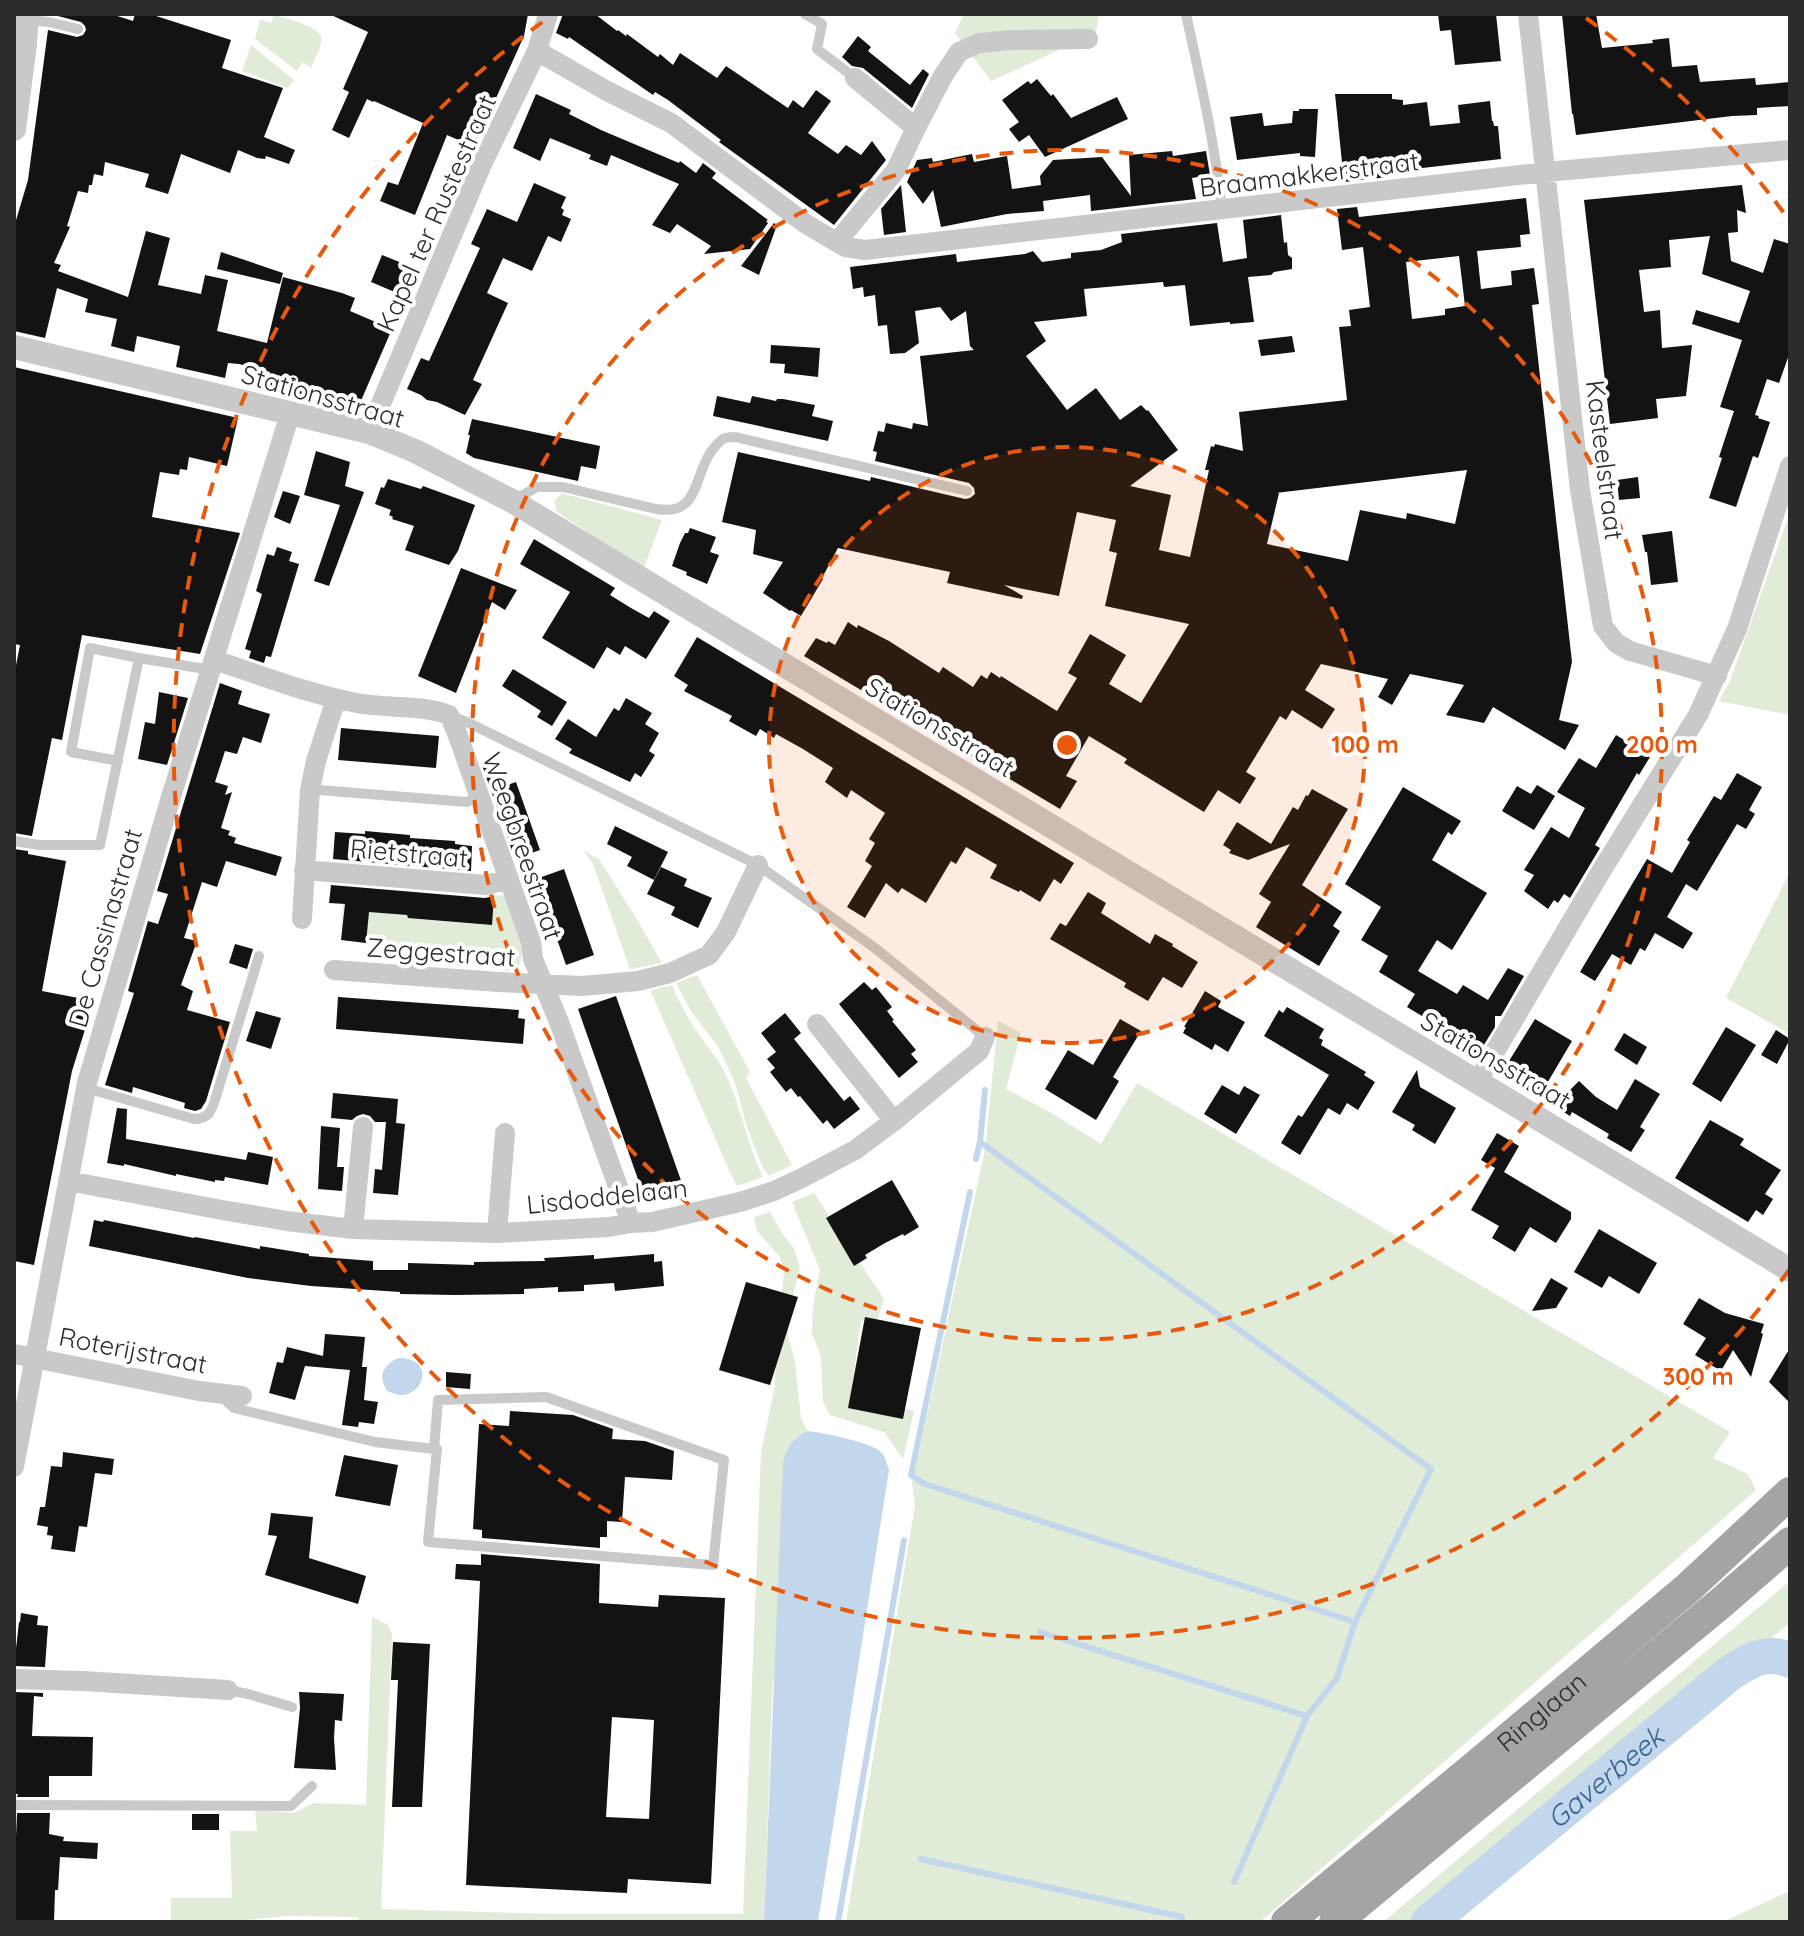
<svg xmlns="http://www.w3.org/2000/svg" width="1804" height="1936" font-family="Quicksand,sans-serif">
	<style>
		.green { fill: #e0ebd8 }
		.water { fill: #c3d7ec }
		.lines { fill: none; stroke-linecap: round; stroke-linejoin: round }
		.stream { stroke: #c3d7ec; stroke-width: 6 }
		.river { stroke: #c3d7ec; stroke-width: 36 }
		.building { fill: #131313; fill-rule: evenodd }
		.service { stroke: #c9c9c9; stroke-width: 10 }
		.minor { stroke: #c9c9c9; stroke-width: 20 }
		.tertiary { stroke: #c9c9c9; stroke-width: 24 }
		.primary { stroke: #a4a4a4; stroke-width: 32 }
		.ring { fill: none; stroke: #e8590c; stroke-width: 4; stroke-dasharray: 14 10 }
		.labels { text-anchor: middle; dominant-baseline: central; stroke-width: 8; stroke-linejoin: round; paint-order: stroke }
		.street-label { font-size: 26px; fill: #2c2c2c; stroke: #fff }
		.water-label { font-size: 28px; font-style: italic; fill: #366391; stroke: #fff }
		.centre { fill: #e8590c; stroke: #fff; stroke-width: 4 }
		.ring-label { font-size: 24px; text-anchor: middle; font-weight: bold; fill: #e8590c; stroke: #fff; stroke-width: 8; stroke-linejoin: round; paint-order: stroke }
	</style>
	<rect width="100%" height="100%" fill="#fff"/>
	<path class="green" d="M964,14H1099L1096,33L991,81L955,33Z
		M274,15C285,18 318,26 321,37C323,45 314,60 311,68L303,62L297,71L255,39L260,19L271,23Z
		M251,45L294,80L288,88L242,71Z
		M562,493L662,520L643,570L556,511L555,500Z
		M1790,512V715L1719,701L1730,681Z
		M584,851L599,859L636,918L662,963L630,969L593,864Z
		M1790,872V1034L1726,998Z
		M494,895L505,896L524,948L519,965L509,971L493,969L494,956L379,946L366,943L367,932L342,929L343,904L372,907V912L407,915L408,918L491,925Z
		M697,975L750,1072L746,1078L792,1165L769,1176L763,1168L747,1127L735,1083L719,1048L690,1010L676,983Z
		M672,985C677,998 684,1011 692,1024C702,1040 715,1054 724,1071C741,1104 746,1143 763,1177L737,1186L729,1170L651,992L652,990Z
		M998,1021L1021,1033L1006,1089L1055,1115L1101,1144L1137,1083L1730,1432L1713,1458L1748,1474L1756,1490L1260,1922H846L915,1505L912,1484L985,1150Z
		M814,1193L884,1299L877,1321L861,1320L851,1393L914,1411L903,1459L884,1432L830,1415L823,1402L821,1357L812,1333L813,1306L820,1270L792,1202Z
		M770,1212L782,1233L794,1249L800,1268L789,1311L788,1336L795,1362L801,1418L807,1431L795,1438L772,1697L764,1922H359L358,1917L285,1916L229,1922H171V1898H232L230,1831H257L255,1810L294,1813L313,1803L366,1805L372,1617L388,1625L392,1634L381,1909L556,1914H743L761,1453L775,1385L778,1309L783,1284L784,1270L780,1257L757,1231L754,1217Z
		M1790,1581V1623L1613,1764L1422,1922H1383Z
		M1790,1891V1922H1720L1727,1920Z"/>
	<path class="water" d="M398,1358C436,1358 424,1396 400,1395C397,1395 390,1392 387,1391C378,1376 382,1366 398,1358Z
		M807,1431C821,1432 873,1443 881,1452C886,1457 887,1465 889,1470L818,1922H764L783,1463C787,1446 792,1439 807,1431Z"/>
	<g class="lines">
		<path class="stream" d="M980,1142L1431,1469L1355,1622L1337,1678L1307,1716L1234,1882
			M976,1159L980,1142L985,1090
			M970,1192L911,1475L925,1484L1355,1622
			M1040,1632L1307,1716
			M921,1859L1182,1917
			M838,1922L904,1540"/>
		<path class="river" id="s1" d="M1429,1922L1730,1673C1750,1660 1766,1650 1790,1660"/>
	</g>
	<path class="building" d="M50,14H111L133,21L135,14H150L231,40L222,68L283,88L264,137L295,150L289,164L266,156L265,159L257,158L238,150L230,173L181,154L168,194L145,187L149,174L105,162L103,176L94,174L92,185H89L88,193L78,191L67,226L70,227L54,263L61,265L58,271L128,297L146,231L170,238L158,285L201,294L205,275L228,280L217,331L267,343L283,277L342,293L355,298L350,311L392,329L360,403L353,406L267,386L270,372L239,364L228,363L225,378L176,367L180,346L137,336L134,352L111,346L117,319L85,312L88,299L57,288L45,338L14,331V227L28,180L48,30L77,37L83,35L86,30L85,26L81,22Z
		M329,14H528L524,36L474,147L447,135L415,215L380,201L388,182L398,185L423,123L374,101L373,102L367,99L349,138L332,130L349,92L343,89L368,32Z
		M563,14H595L617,31L618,30L626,36L627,34L658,57L660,54L673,65L680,53L717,78L726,66L788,108L793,100L803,108L816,90L831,101L808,133L838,154L846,145L861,155L872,141L886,160L834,225L719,142L721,140L668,100L655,92L653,95L569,37L568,39L556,33Z
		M1438,14H1496L1501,61L1455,65L1451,30L1440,31Z
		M1562,14H1596L1602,48L1653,43L1652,40L1669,38L1672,67L1697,65L1700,82L1755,78L1756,85L1790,82V106L1757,108V115L1732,116L1576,135L1573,114H1572Z
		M858,36L871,47L868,51L910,85L923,69L929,74L912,108L863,68L852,66L842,57Z
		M1037,79L1051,96L1053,94L1071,118L1117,97L1128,119L1045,157L1029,135L1019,142L1009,129L1019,122L1002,100L1028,81L1031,84Z
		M536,94L571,110L569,114L601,130L679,163L680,161L696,173L703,163L716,173L712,178L768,220L766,221L768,223L750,249L704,254L711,246L677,224L670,233L652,225L679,184L611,155L607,166L589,159L591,155L550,138L540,161L513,148Z
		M1335,94H1392V99L1403,100V105L1427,102L1430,126L1460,123L1458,105L1490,101L1492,121H1493L1494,126H1498L1501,159L1396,171V176L1344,182Z
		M1299,109H1318L1315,157L1300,156V153L1237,160L1230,117L1262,113L1264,126L1292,123L1293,111H1299Z
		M1172,151L1173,156L1206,151L1210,175L1192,178L1196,199L1091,211L1090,195L1058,199L1043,201L1044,211L1007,214L941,227L933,190L923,204L907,182L917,160L932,158L933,162L972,154L974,162L1007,156L1012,189L1041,185L1040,176L1053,160L1102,157L1131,196L1129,155Z
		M534,183L566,197L561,208L564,210L562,215L571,219L561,242L548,236L532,271L503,258L487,293L508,303L473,380L482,384L465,415L437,402L427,400L421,395L407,389L421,358L429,361L480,248L471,244L487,209L517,222Z
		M901,185L906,232L884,235L881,209Z
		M1742,185L1746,213L1737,210L1738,232L1728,233L1731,261L1763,273L1774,239L1790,244V352L1779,383L1767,379L1755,415L1759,416L1758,418L1770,422L1758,458L1753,456L1736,507L1709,498L1722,458L1719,457L1734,411L1720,407L1742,340L1692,324L1696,310L1739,323L1750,291L1702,274L1710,236L1669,240L1671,267L1639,270L1644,312L1660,310L1662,348L1692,345L1686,396L1656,399L1658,418L1610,424L1584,200Z
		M1526,198L1530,234L1520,235L1521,247L1477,251L1481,289L1512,285L1511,271L1534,268L1539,304L1532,305L1572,662L1559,720L1579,725L1565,750L1493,707L1484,723L1446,715L1464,685L1410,674L1392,705L1378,697L1388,679L1321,664L1305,690L1335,709L1322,729L1292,710L1286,720L1280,716L1246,772L1256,778L1240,804L1218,790L1204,812L1124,763L1127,759L1089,736L1066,776L1077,781L1060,809L804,656L816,638L827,643L828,641L835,645L848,622L857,628L858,625L889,641L939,673L943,667L973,687L981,675L987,679L991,672L1000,678L1001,676L1057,711L1077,678L1068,673L1090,634L1126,655L1109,684L1141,703L1189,624L1105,606L1117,553L1109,551L1116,520L1077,512L1059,596L1004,585L1023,596L1022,599L947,583L950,572L838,548L822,578L823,579L801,616L791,610L790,611L763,593L783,562L753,554L756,530L722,522L738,452L870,481L871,477L965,499L970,498L975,494L974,488L969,483L875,461L877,452L873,451L878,431L884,432L886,423L912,429L913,423L928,426L920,356L974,350L970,346L966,311L951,321L940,307L915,311L919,343L905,353L890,354L887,325L878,326L875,295L864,297L863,287L853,289L850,267L956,254L957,262L1025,254L1033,251L1042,262L1071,258V253L1101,250L1122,242L1121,234L1217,223L1223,262L1247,258L1243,220L1281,215L1284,243L1287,242L1288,255L1292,258V269L1274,272L1271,275L1248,277L1254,322L1230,324V322L1190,326L1185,285L1164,287L1163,282L1084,289L1087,316L1034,322L1046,341L1026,356L1067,410L1096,388L1120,420L1141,405L1147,411L1148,410L1178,450L1130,486L1171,495L1159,550L1190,557L1209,470H1205L1211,446L1214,447L1215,444L1243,451L1239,412L1347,400L1339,327L1351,326L1349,310L1370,307L1363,247L1342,250L1337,209L1357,207L1359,217ZM1459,256L1465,306L1445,309V315L1412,319L1406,262ZM1467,470L1455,524L1407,513L1406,519L1360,510L1348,561L1267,544L1279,493H1276Z
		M774,223L777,225L759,275L741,266Z
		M221,252L283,273L280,284L217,269Z
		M382,255L407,265L397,293L371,282Z
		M1292,336L1295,352L1261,356L1258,340Z
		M771,345L820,348L818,377L784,373L785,364L770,363Z
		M14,367L238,418L227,466L189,457L187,470L180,469L179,475L160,472L152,517L240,533L200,654L82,635L62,740L52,738L32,836L14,833V675L20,645L14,644Z
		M717,396L750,403L752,396L776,401L777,399H783L815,405L812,416L833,421L828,441L713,416Z
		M472,419L600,446L596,469L581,466L578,481L474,458L466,453L470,435H468Z
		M316,451L350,462L345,486L364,492L329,586L314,581L340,505L304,495Z
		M1638,477L1640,498L1619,500L1617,480Z
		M388,479L421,489L423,486L475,505L458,551L449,565L405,550L414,526L392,519L393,517L389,515L391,510L375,504L381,487L384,488Z
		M283,491L300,496L290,524L274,517Z
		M690,528L716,537L710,552L719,555L707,584L686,575L687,572L672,566L680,543L685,533H688Z
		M1672,531L1678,582L1651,585L1647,552H1645L1642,535Z
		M534,539L615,588L610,595L631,608L649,618L654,611L670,621L646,659L625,646L620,655L607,647L594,669L542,638L570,592L520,564Z
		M277,547L292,552L289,561L299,564L271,657L266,656L264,663L249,658L251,651L245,649L262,594L256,591L261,574L267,554L274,556Z
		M461,568L517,590L505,610L492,602L456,693L418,676Z
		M697,637L1074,863L1061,884L1054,879L1040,902L1020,890L1019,892L990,878L997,865L966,847L956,864L951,861L926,903L902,888L898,893L886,883L865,918L847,907L872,866L865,861L875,843L869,839L885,813L851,790L847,798L825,782L833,768L803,749L776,734L774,738L760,729L756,736L729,721L732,716L684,691L688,685L674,676Z
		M513,669L567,702L552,726L537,717L541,711L502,686Z
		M220,683L242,691L238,704L270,714L261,743L243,737L237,754L225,751L215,782L228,786L225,795L232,792L221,828L230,831L228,835L236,838L234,843L282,857L276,876L226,861L217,887L202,882L184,938L197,941L181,985L193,991L187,1010L230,1022L206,1101L201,1109L195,1111L184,1108L185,1103L133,1087L132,1093L105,1085L134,993L128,991L148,921L158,924L168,894L157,891Z
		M159,692L188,698L167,765L138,759L145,722L155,724Z
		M626,698L652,713L645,724L659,733L649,751L655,755L641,777L635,773L630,782L569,753L572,749L555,739L568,719L596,737L614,708L619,711Z
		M341,728L439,736L436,768L338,760Z
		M1616,735L1626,741L1627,738L1642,747L1640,751L1650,757L1639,775L1637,773L1595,845L1600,848L1570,898L1564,894L1558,903L1554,900L1548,909L1524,891L1534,875L1524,870L1551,827L1569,838L1585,808L1557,792L1579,758L1596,768Z
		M498,759L507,785L516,782L540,850L515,859L482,765Z
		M1737,773L1762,787L1749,810L1755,814L1746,829L1737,824L1697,891L1686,884L1667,917L1693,933L1683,949L1655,933L1645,951L1640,948L1631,965L1612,954L1595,981L1580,972L1647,859L1672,873L1690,842L1687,840L1714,796L1721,800Z
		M1537,785L1555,796L1534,830L1502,811L1517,786L1531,794Z
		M1403,787L1461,821L1452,835L1448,832L1432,860L1487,893L1452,950L1437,940L1418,971L1457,994L1463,985L1488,1000L1508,968L1524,976L1501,1016H1495V1027L1477,1056L1472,1057L1437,1036L1442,1028L1407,1007L1415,994L1379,972L1388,956L1361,940L1381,907L1345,884Z
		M1312,789L1348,809L1302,885L1342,912L1333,926L1340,931L1319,966L1256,927L1271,902L1259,894L1290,844L1248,860L1229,853L1231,850L1223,845L1237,822L1271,844L1293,807L1298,810L1306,795L1308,796Z
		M615,826L668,852L654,880L627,866L632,857L607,844Z
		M365,831L410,835V838L455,841V844L472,846L471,871L333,859L335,832L365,834Z
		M14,849L28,851V854L66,861L42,991L94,1001L72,1071L34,1265L14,1261Z
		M661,867L687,879L684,886L712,898L698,928L671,915L675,907L647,894Z
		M564,869L594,955L566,965L536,879Z
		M331,885L485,898L494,896L492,925L408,918L407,915L369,912L366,943L341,940L345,904L329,903Z
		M1088,892L1106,903L1101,913L1150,944L1155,934L1173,944L1172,946L1198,962L1182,988L1163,977L1148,1001L1124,987L1126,983L1050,939L1060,923L1066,926Z
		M235,944L253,949L247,969L229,963Z
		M864,982L872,990L876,987L892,1007L887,1011L894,1020L892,1021L916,1050L911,1054L918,1062L899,1078L839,1004Z
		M1205,991L1221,1001L1218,1007L1245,1022L1228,1052L1215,1044L1212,1050L1183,1033L1186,1027H1184Z
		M616,996L684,1189L646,1202L578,1009Z
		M338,997L519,1010L518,1018L525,1019L523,1044L336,1029Z
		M1287,1007L1324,1029L1319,1038L1323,1040L1321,1045L1366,1072L1364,1075L1375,1082L1358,1110L1347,1103L1340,1115L1328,1108L1300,1155L1281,1143L1298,1115L1302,1117L1329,1075L1264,1036L1279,1010L1283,1013Z
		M256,1011L281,1018L271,1049L246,1041Z
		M785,1013L801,1033L794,1039L844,1101L850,1096L860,1109L834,1129L827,1120L823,1124L800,1096L798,1097L791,1088L786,1092L770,1072L775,1068L767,1059L776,1052L761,1033Z
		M1120,1019L1141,1031L1113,1077L1119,1081L1096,1120L1045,1089L1068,1050L1093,1065Z
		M1535,1019L1572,1041L1539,1097L1501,1074Z
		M1726,1027L1756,1045L1721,1102L1692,1084Z
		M1776,1030L1790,1039L1777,1064L1761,1055Z
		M1624,1033L1647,1047L1637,1065L1614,1050Z
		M1417,1070L1420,1087L1456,1108L1435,1144L1412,1130L1415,1125L1392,1112Z
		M1635,1079L1660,1094L1640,1127L1645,1130L1631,1152L1607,1138L1609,1134L1572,1112L1570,1116L1554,1106L1579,1081L1596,1097L1617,1110Z
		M1222,1085L1239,1095L1244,1086L1260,1095L1236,1134L1204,1114Z
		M333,1093L398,1099L396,1123L405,1124L398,1195L373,1193L375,1169L382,1170L386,1122H375L370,1116L363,1114L357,1116L352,1120L331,1118Z
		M117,1108L127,1109L126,1139L246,1160L248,1152L273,1157L268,1185L225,1177L224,1181L215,1180V1182L176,1174V1176L124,1164V1166L107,1163Z
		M1710,1120L1744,1139L1740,1145L1781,1170L1765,1194L1773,1199L1763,1215L1756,1210L1748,1222L1675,1178Z
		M321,1126L340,1128L337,1167H344L342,1191L318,1189Z
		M1497,1133L1519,1146L1504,1172L1571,1212V1219L1556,1243L1530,1227L1515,1252L1492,1238L1499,1226L1471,1210L1495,1168L1481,1160Z
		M892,1180L919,1227L904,1236L903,1234L885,1243L865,1255L867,1258L854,1266L826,1218Z
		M94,1220L103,1222L104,1220L194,1238L195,1237L260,1249V1246L309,1254V1256L373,1261V1270H408V1263L474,1265V1262L545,1261L544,1258L594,1255V1259L654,1254V1262L662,1261L664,1286L615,1291L614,1283L584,1285V1291L558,1292V1287L524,1289V1294L454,1295L400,1294V1292L311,1286L248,1278L89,1246Z
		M1599,1229L1657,1263L1639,1294L1609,1276L1602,1288L1574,1272Z
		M1551,1278L1568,1288L1556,1308L1532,1311Z
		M746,1282L798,1297L770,1385L719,1370Z
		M1699,1298L1725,1313L1764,1324L1761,1333L1763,1334L1751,1377L1733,1350L1721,1371L1695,1355L1706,1338L1683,1324Z
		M865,1317L921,1328L903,1419L848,1408Z
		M325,1334L365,1337L362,1367H367L364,1400L378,1402L374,1424L359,1422L358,1427L342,1425L350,1370L305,1366L295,1400L269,1393L277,1362L283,1363L287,1347L323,1356Z
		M1790,1348V1403L1769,1382Z
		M446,1372L471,1374L470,1389L446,1387Z
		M510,1411L573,1415L613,1429L612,1439L645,1441L674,1451L672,1480L625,1477L622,1522L607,1521V1537H600V1548L482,1538V1530L473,1529L479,1424L509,1426Z
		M63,1452L114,1459L112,1475L95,1473L87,1527L79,1526L75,1552L51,1549L53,1536L47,1535L48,1527L37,1525L40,1507H45L51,1466L62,1467Z
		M344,1455L398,1465L390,1506L335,1496Z
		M271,1513L313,1517L309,1558L366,1576L358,1604L265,1575L277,1536L268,1535Z
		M481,1554L600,1564L599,1603L658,1607L659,1595L725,1598L711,1884L628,1879L627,1893L466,1885L480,1581L455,1579L456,1564L481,1565ZM612,1717L654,1720L649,1819L606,1817Z
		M21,1613L38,1616L37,1625L48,1626L45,1667L14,1666L19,1622H20Z
		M393,1642L430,1644L422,1807H392L398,1680H391Z
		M14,1692L43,1693V1697L34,1696L32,1736L93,1737L92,1776H49V1797H17L18,1794H14Z
		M299,1692L344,1694L342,1721L335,1720L334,1738L336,1770L294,1768L300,1708Z
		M17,1813H50L49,1834L64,1837L63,1841L98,1843L97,1859L60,1857L58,1890H55L54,1922H14V1836H16Z
		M192,1814H219V1830H192Z"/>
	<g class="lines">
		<path class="service" d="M805,14L822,24L817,49L855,78
			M1186,14C1200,79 1215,143 1222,210
			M28,20L49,22L78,29
			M514,500L537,487H563L656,509C698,516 693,481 710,453C713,449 718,442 723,439C726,437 731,437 735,437L967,491
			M139,658L211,670
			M451,716L469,723L758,865L875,948L985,1037
			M319,790L467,802L479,796
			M14,841L39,845H100L139,658L90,648L71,752L118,761
			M86,1088L194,1119C208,1119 211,1112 215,1100L259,956
			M221,1396L234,1408L375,1442L434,1449H437L428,1542L713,1565L724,1460L546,1397L438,1400L434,1449
			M228,1690L248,1694L292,1707
			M14,1805L291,1806L312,1786"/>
		<path class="minor" d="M1528,14L1580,490L1603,626L1616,643L1630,651L1717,676
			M537,51L607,91L671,123L806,224L845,247L865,250L1546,172L1790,150
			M916,128L943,76L959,52L979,43L1011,40L1088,39
			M837,242L896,170L916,128L855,78
			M369,432L482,164L537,51L548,14
			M214,660C261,675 308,694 357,703C387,709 421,704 449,715L457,733L531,942L533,959L559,1022L631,1223
			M304,870L486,885L509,879
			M302,919L310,790L316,761L336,699
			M334,970L498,982L582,986L638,981L670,973L709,955L726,932L758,865
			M817,1024L894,1121
			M1477,1082L1600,873L1698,715L1737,629L1790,466
			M68,1181L222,1210L287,1221L353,1229L497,1233L609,1227L631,1223L652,1222L740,1202L774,1191L802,1178L855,1150L894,1121L979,1051L985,1037
			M353,1229L363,1127
			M497,1233L505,1133
			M14,1354L199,1391L242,1396
			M14,1467L87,1083L171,797L290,414
			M14,1679L83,1681L228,1690"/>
		<path class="tertiary" d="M14,129L25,44L27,14
			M14,347L369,432L415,451L512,501C730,633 948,765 1167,896C1374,1021 1583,1144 1790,1270"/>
		<g class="primary">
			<path id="s2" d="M1287,1922L1470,1771L1688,1588L1790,1493"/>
			<path d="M1335,1922L1722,1602L1790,1543"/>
		</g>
	</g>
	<circle cx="1067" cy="745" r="298" fill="#e8590c" fill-opacity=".12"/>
	<g class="ring">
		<circle cx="1067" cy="745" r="298"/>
		<circle cx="1067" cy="745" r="595"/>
		<path d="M1789 1270A893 893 0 1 1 548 18M1586 18A893 893 0 0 1 1789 220"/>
	</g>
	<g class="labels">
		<g class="street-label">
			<text transform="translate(1309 174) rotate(-7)">Braamakkerstraat</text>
			<text transform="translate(436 213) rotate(-66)">Kapel ter Rustestraat</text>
			<text transform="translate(323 396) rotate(16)">Stationsstraat</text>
			<text transform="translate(1605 460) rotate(83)">Kasteelstraat</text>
			<text transform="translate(940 727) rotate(31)">Stationsstraat</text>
			<text transform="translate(523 846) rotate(71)">Weegbreestraat</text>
			<text transform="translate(409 853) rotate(5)">Rietstraat</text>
			<text transform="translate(105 928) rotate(-74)">De Cassinastraat</text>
			<text transform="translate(441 952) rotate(4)">Zeggestraat</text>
			<text transform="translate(1496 1060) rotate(30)">Stationsstraat</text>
			<text transform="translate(607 1196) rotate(-6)">Lisdoddelaan</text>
			<text transform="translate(133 1350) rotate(11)">Roterijstraat</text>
			<text stroke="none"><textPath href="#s2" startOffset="330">Ringlaan</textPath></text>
		</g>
		<g class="water-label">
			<text stroke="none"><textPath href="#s1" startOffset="228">Gaverbeek</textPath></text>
		</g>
	</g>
	<circle cx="1067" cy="745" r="12" class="centre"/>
	<g class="ring-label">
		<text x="1365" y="753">100 m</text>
		<text x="1662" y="753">200 m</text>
		<text x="1698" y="1385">300 m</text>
	</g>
	<rect width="1804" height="1936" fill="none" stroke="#2c2c2c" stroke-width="32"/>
</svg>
